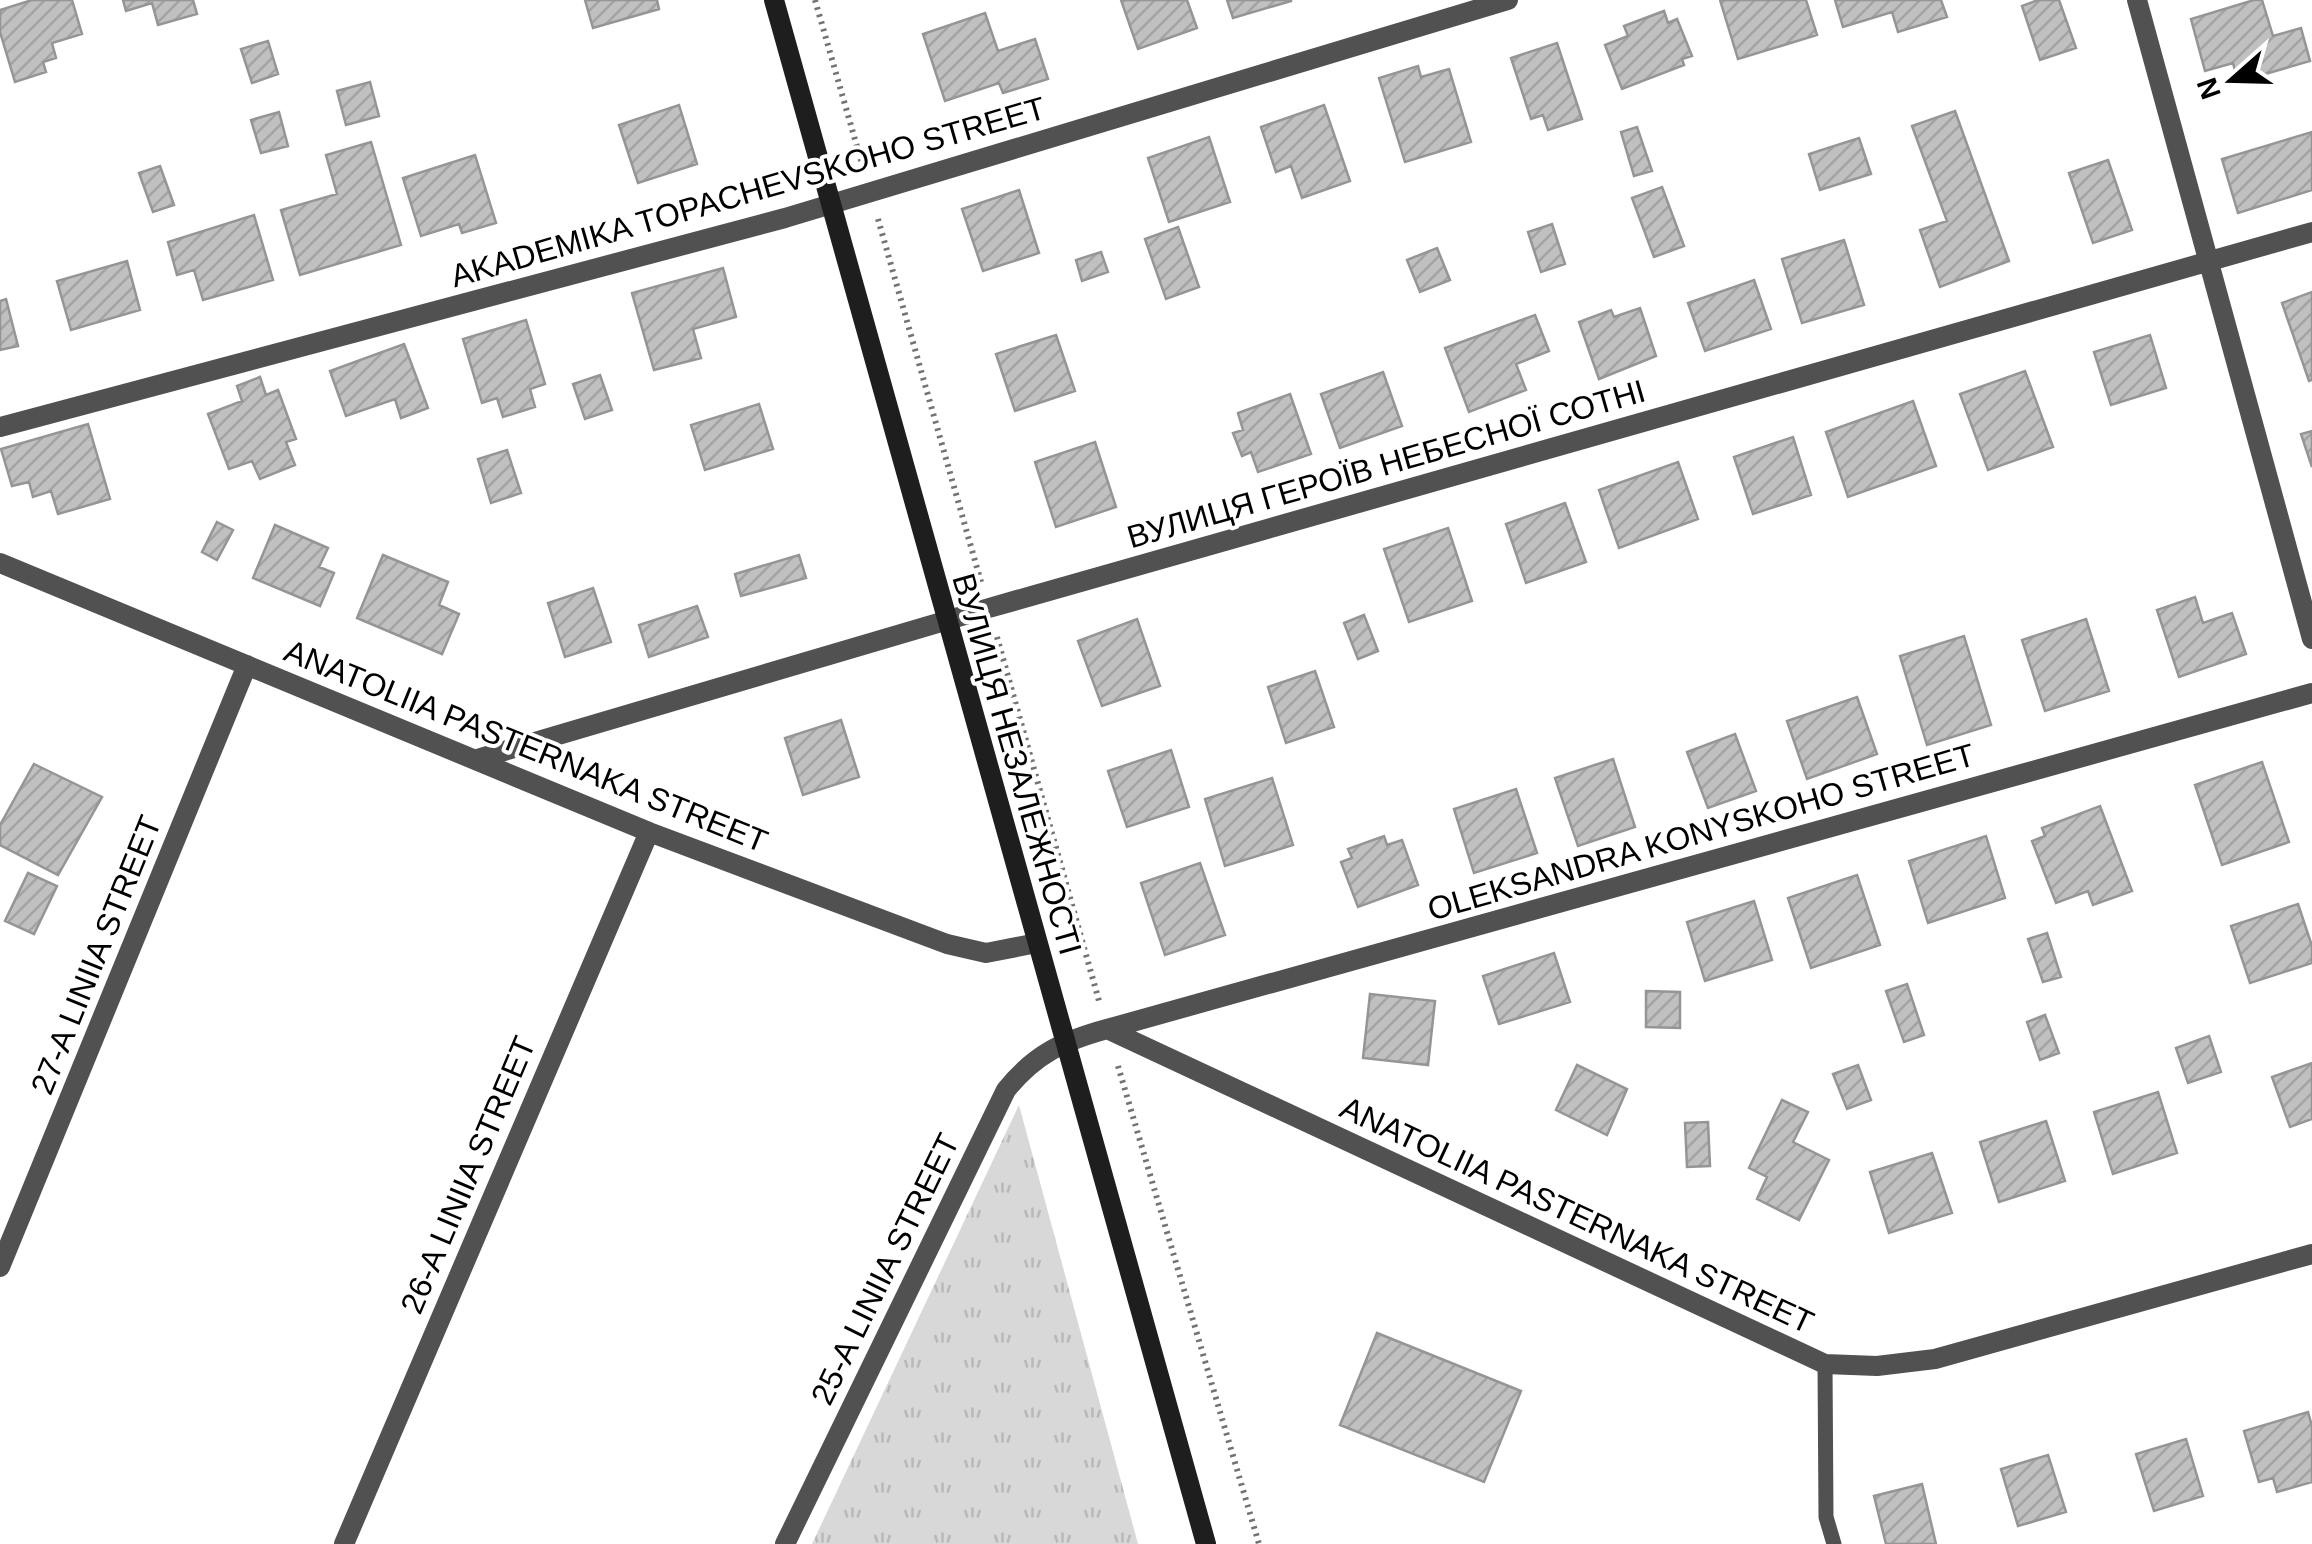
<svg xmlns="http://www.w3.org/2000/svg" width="2312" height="1544" font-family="Helvetica,sans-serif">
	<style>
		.grass { fill: url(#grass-tufts) }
		.building { fill: url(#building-hatch); stroke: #959595; stroke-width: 2.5 }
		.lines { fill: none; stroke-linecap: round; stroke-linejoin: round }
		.path { stroke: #737373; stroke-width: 6; stroke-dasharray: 2.5 5; stroke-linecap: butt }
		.lane { stroke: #515151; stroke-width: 15 }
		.street { stroke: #515151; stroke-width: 20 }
		.secondary { stroke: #1e1e1e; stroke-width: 20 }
		.labels { text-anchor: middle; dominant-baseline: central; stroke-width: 8; stroke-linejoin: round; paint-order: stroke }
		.street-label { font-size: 32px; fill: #000; stroke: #fff }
	</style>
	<defs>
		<pattern id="grass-tufts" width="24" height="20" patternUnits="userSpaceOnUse" patternTransform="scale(2.5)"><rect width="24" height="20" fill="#d8d8d8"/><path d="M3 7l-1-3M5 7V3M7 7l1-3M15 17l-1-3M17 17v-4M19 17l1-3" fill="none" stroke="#b8b8b8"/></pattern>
		<pattern id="building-hatch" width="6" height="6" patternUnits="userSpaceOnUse" patternTransform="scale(2.5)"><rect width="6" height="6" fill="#c0c0c0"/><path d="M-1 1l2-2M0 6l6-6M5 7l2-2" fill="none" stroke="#a3a3a3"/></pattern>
	</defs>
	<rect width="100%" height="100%" fill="#fff"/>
	<path class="grass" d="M1019,1105L1138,1544H812Z"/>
	<path class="building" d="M32,0H72L82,34L52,43L56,58L43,62L46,72L15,82L0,32V10Z
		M123,0H193L197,14L158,25L152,3L126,11Z
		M585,0H657L659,9L593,28Z
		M1121,0H1187L1197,28L1138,49Z
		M1227,0H1291V1L1233,18Z
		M1720,0H1806L1817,35L1738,59Z
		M1835,0H1941L1947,17L1898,32L1892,12L1843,27Z
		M2038,0H2059L2076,48L2040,60L2022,6Z
		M2254,0H2262L2273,36L2301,28L2310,61L2238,82L2233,63L2205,71L2191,19Z
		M1664,11L1668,23L1677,19L1692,56L1682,59L1684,65L1622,89L1605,45L1628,36L1624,26Z
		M985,13L998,51L1035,39L1048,79L1003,93L999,83L945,101L923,34Z
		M268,41L278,74L252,83L241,49Z
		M1557,43L1582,119L1548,130L1543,115L1531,119L1511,58Z
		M1418,66L1421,77L1449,69L1471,142L1405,162L1379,78Z
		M370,82L379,116L346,125L337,91Z
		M679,105L697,164L638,183L619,125Z
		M1324,105L1350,181L1302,198L1291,166L1276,172L1261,127Z
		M1955,111L2009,261L1940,287L1920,230L1947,221L1912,126Z
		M279,112L288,146L261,153L251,120Z
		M1637,127L1652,171L1634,176L1621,132Z
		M2312,132V190L2238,213L2222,159Z
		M1209,137L1230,202L1169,222L1148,158Z
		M1859,138L1871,174L1820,190L1809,154Z
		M371,142L401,245L300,275L281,210L337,194L326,155Z
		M475,155L496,223L462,233L459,224L421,236L403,178Z
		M2108,160L2132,230L2093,243L2069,173Z
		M160,166L174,205L153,212L139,173Z
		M1662,187L1684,246L1654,257L1632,198Z
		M1019,190L1039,253L983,271L962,209Z
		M254,215L273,280L203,300L194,270L177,275L168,242Z
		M1552,224L1565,264L1541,272L1528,232Z
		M1178,227L1199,287L1166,299L1145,239Z
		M1844,240L1864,305L1802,323L1782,259Z
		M1437,248L1450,280L1420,292L1407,260Z
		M1101,252L1108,272L1082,281L1076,260Z
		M127,261L140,310L71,330L57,281Z
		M723,268L736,317L693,329L701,358L654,370L632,293Z
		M1754,280L1771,329L1705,351L1688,303Z
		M2312,292V380L2309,381L2282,303Z
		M6,299L18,346L0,350V301Z
		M1640,308L1656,356L1599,379L1579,322L1611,310L1614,317Z
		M1535,315L1549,351L1516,364L1526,390L1469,412L1445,348Z
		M526,320L545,384L530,389L535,407L503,417L497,398L482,403L463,339Z
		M1056,335L1075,391L1015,411L996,354Z
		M2150,335L2166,388L2111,405L2094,352Z
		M404,344L428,408L401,418L395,399L346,416L330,371Z
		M2025,371L2053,447L1988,470L1960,394Z
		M1383,372L1402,426L1340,448L1321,394Z
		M600,375L612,410L585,419L573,384Z
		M260,377L266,395L278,390L296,439L286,442L295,465L260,479L252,461L229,469L208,414L242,401L237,386Z
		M1290,394L1311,454L1258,472L1251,452L1242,456L1233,433L1243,430L1238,413Z
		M1913,401L1936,466L1848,497L1826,432Z
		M759,404L773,449L705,470L691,425Z
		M88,424L110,499L58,514L51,491L33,497L29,482L12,486L1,449Z
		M2312,431V467L2301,434Z
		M1793,437L1811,495L1753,514L1734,457Z
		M1095,442L1116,507L1056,527L1035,462Z
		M507,450L521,493L491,503L478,459Z
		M1678,462L1698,519L1619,548L1599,490Z
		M1565,503L1586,562L1526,583L1506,524Z
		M217,522L233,530L217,560L202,552Z
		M275,525L328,548L319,567L334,573L320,606L253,578Z
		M1448,528L1472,601L1409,622L1384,549Z
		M383,555L448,582L439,605L459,614L442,654L357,618Z
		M799,555L806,578L741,596L735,574Z
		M593,588L611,642L565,657L548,603Z
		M2195,597L2203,623L2232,613L2246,654L2179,677L2157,610Z
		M697,606L708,637L649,657L639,625Z
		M1364,615L1378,651L1358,659L1344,623Z
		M1137,619L1160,686L1102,706L1078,641Z
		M2086,619L2109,691L2045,711L2022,640Z
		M1964,636L1991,725L1927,745L1900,656Z
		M1315,671L1334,727L1286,743L1268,687Z
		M1857,697L1877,754L1807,779L1787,721Z
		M841,720L859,777L803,795L785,738Z
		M1735,734L1756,791L1708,808L1687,752Z
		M1171,750L1189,807L1127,827L1108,771Z
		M1613,759L1635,827L1578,846L1555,778Z
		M2262,762L2289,842L2222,865L2195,785Z
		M34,764L102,797L58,875L0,845V825Z
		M1272,778L1293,845L1225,866L1205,799Z
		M1516,789L1537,853L1474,873L1454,809Z
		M2100,806L2132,891L2093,905L2088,891L2056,903L2032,841L2045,836L2042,828Z
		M1384,836L1387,845L1402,840L1418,885L1358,907L1341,862L1352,858L1348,849Z
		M1986,836L2005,898L1928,923L1909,861Z
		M1200,863L1225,935L1165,955L1141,883Z
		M28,873L57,886L34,934L5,921Z
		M1857,875L1880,945L1811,968L1788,898Z
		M1754,901L1772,960L1705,981L1687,922Z
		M2298,904L2312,946V963L2250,983L2231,926Z
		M2047,933L2061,977L2043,982L2028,939Z
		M1554,953L1570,1002L1499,1024L1483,976Z
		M1907,984L1924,1035L1904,1042L1886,991Z
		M1646,991L1680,992V1028L1646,1027Z
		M1370,994L1435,1001L1428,1065L1363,1058Z
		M2045,1015L2059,1053L2040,1060L2027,1022Z
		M2209,1036L2221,1072L2188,1083L2176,1048Z
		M2312,1063V1119L2290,1127L2272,1077Z
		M1577,1065L1627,1089L1607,1135L1556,1110Z
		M1858,1065L1871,1100L1847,1109L1833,1074Z
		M2158,1092L2177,1153L2113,1174L2094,1112Z
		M1782,1100L1808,1112L1793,1142L1829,1160L1799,1220L1757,1199L1767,1177L1749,1168Z
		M2046,1121L2065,1181L1999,1202L1980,1142Z
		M1708,1122L1710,1166L1687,1167L1685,1123Z
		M1932,1153L1952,1213L1889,1233L1870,1172Z
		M1377,1333L1521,1391L1484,1482L1340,1425Z
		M2308,1412L2312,1426V1482L2277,1492L2273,1478L2259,1482L2244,1431Z
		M2186,1439L2203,1496L2154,1511L2136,1454Z
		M2048,1455L2066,1512L2018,1526L2001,1469Z
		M1922,1484L1936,1544H1886L1874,1496Z"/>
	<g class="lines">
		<path class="path" d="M815,0L862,164
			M878,219L981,582
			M997,637L1099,1001
			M1118,1066L1259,1544"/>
		<path class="lane" d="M1825,1364L1826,1517L1834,1544"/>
		<path class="street" d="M2137,0L2312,639
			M0,427L785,218L1508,0
			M0,563L649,832L947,944L986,953L1037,943
			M477,759L989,608L2312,232
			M1107,1029L2312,693
			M0,1267L247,665
			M344,1544L649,832
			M785,1544L1006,1090C1035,1054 1063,1041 1107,1029L1825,1364L1877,1366L1935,1359L2312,1254"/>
		<path class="secondary" d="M774,0L1206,1544"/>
	</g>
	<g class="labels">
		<g class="street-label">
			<text transform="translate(748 192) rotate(-16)">AKADEMIKA TOPACHEVSKOHO STREET</text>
			<text transform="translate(1386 464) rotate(-16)">ВУЛИЦЯ ГЕРОЇВ НЕБЕСНОЇ СОТНІ</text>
			<text transform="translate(526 746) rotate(22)">ANATOLIIA PASTERNAKA STREET</text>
			<text transform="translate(1017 764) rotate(74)">ВУЛИЦЯ НЕЗАЛЕЖНОСТІ</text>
			<text transform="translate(1701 832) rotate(-16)">OLEKSANDRA KONYSKOHO STREET</text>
			<text transform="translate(96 955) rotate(-68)">27-A LINIIA STREET</text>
			<text transform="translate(468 1175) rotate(-67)">26-A LINIIA STREET</text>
			<text transform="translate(1577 1215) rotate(25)">ANATOLIIA PASTERNAKA STREET</text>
			<text transform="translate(885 1269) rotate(-64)">25-A LINIIA STREET</text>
		</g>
	</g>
	<g transform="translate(2232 80) rotate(250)" stroke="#ffffff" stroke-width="8" paint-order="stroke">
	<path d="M0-8L18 38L0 25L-18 38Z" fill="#000000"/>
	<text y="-15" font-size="28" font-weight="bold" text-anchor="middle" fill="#000000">N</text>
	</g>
</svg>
